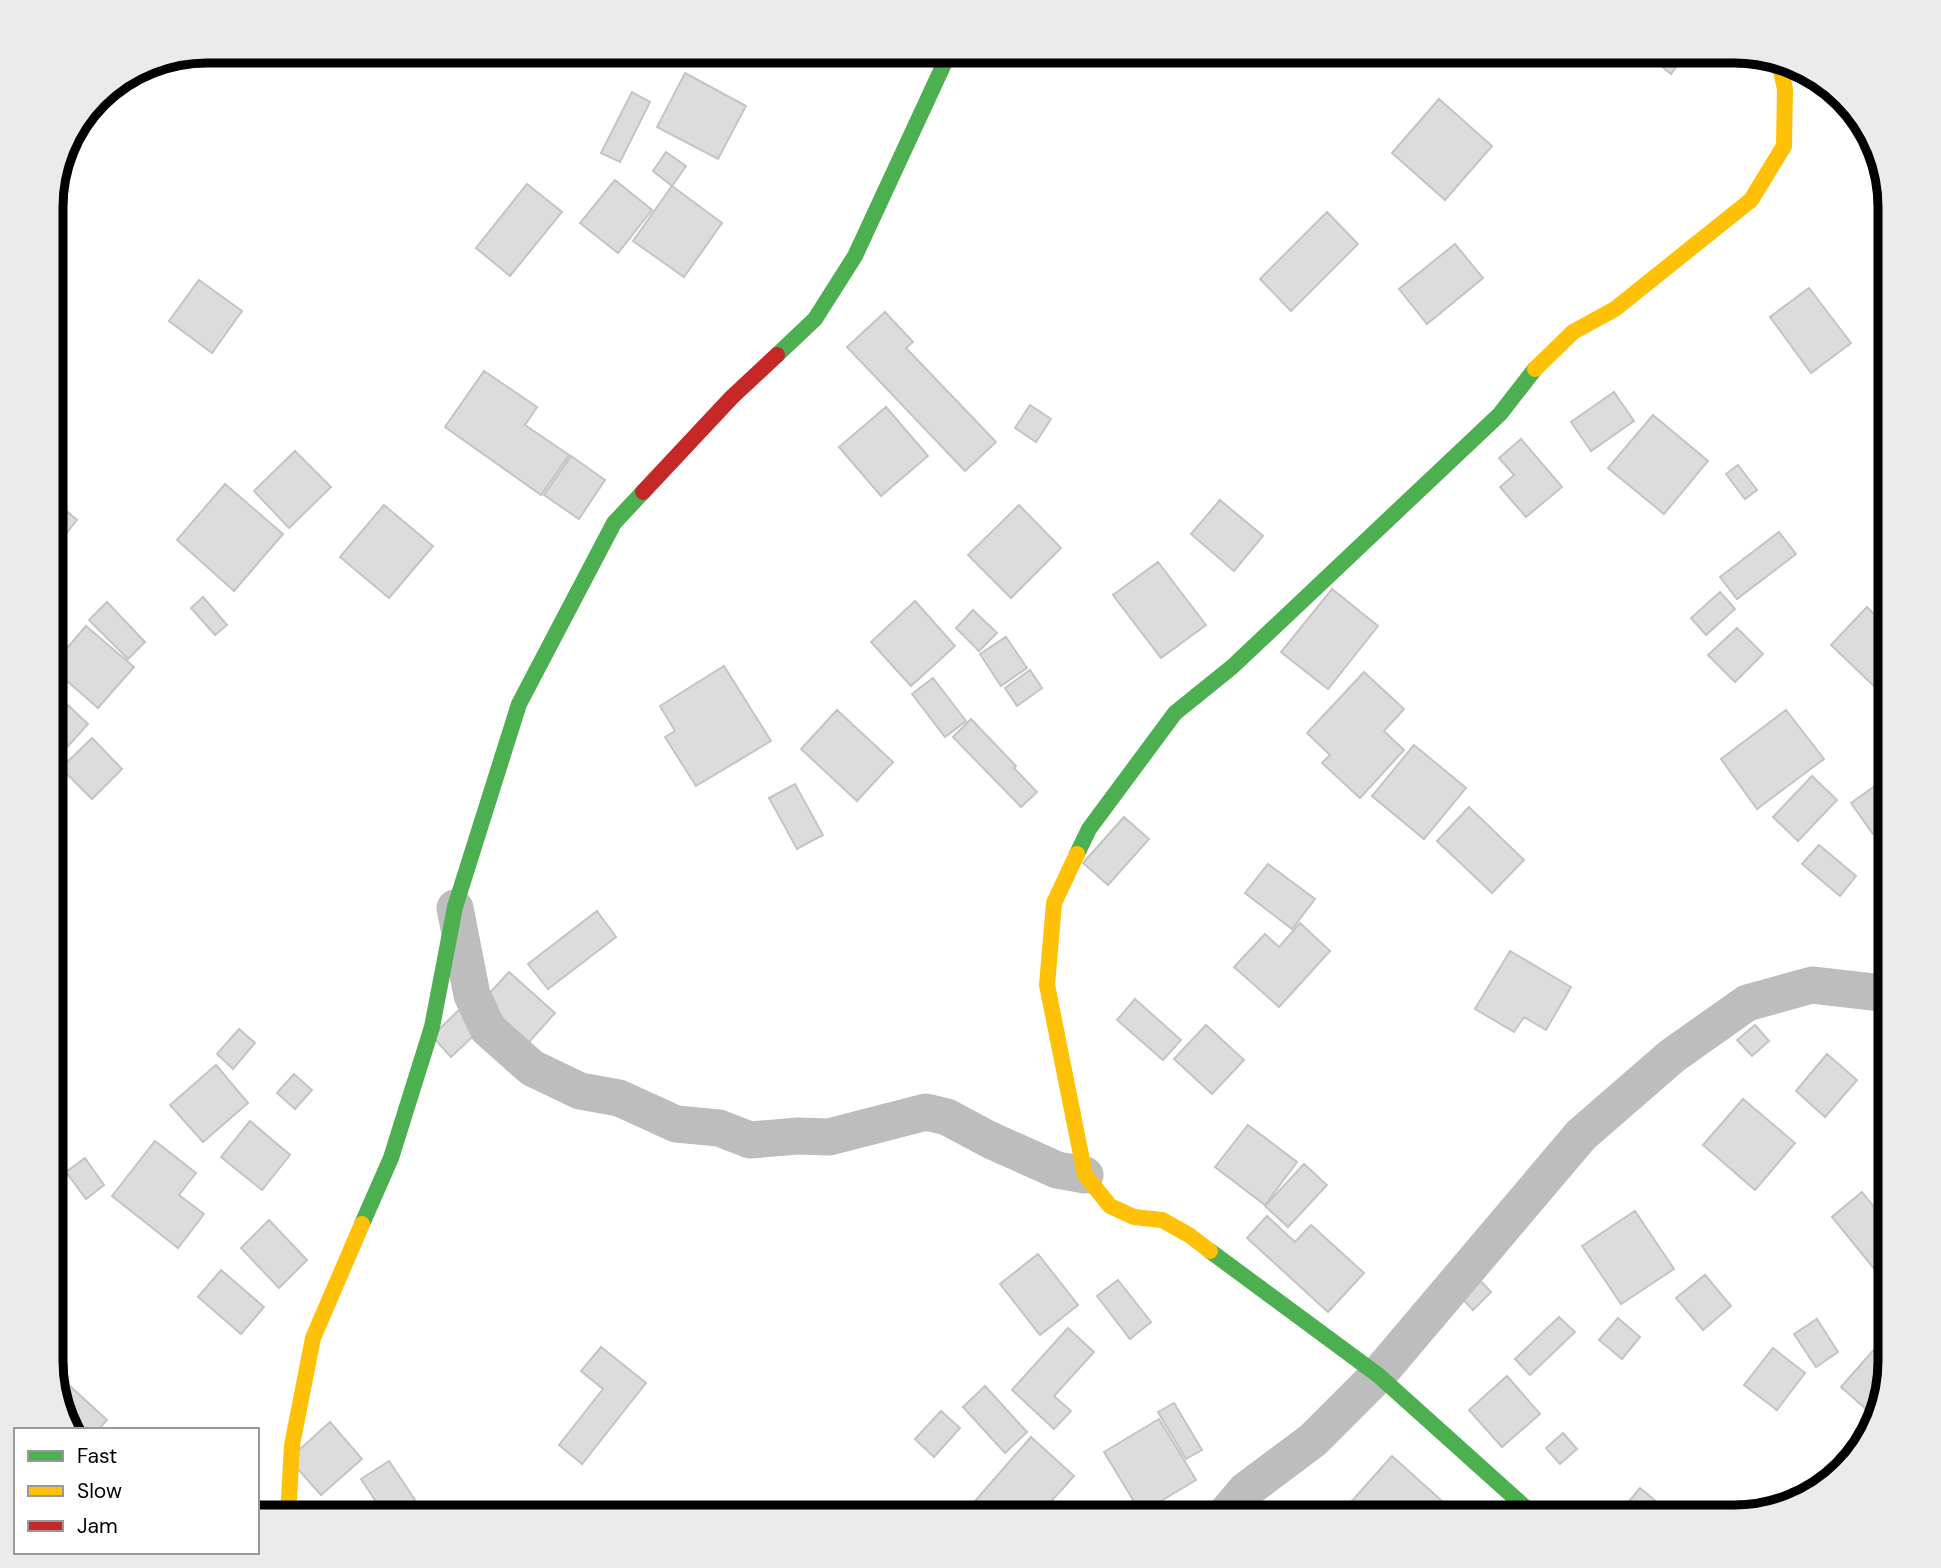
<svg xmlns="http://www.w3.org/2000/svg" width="1941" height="1568" font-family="'DM Sans',sans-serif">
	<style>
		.building { fill: #dcdcdc; stroke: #c4c4c4; stroke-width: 2 }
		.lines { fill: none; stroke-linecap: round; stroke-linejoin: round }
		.street { stroke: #bdbdbd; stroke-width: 37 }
		.fast { stroke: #4caf50; stroke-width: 16 }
		.slow { stroke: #ffc107; stroke-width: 16 }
		.jam { stroke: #c62828; stroke-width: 16 }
		.rim { fill: none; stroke: #000; stroke-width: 9 }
	</style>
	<rect width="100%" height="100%" fill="#fff"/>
	<path class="building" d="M1643,51H1688L1671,74Z
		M685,73L746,106L718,159L657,127Z
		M632,92L650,102L620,162L601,153Z
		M1439,99L1492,146L1445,200L1392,153Z
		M666,152L686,166L672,186L653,171Z
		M615,180L652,210L618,253L580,223Z
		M527,184L562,212L510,276L476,248Z
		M672,186L722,223L684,277L633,241Z
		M1327,212L1358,244L1291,311L1260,279Z
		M1455,244L1483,278L1427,324L1399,289Z
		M199,280L242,311L212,353L169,321Z
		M1809,288L1851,343L1811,373L1770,317Z
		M885,312L913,342L906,348L996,442L965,471L847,347Z
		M484,371L537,407L525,425L569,455L541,495L445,427Z
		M1614,392L1634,421L1591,451L1571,422Z
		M1030,405L1051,419L1036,442L1015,428Z
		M886,407L928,456L881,496L839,447Z
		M1653,415L1708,461L1664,514L1608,468Z
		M1521,439L1562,487L1526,517L1500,487L1514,475L1499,458Z
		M295,451L331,487L289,528L254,491Z
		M571,456L605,480L579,519L544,495Z
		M1738,465L1757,490L1745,499L1726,474Z
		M225,484L283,534L234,591L177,540Z
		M51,498L77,520L53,550L51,548Z
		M1220,500L1263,536L1234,571L1191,534Z
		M384,505L433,546L389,598L340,557Z
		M1019,505L1061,548L1011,598L968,555Z
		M1779,532L1796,554L1737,599L1720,577Z
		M1158,562L1206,625L1161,658L1113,595Z
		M1332,589L1378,626L1328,689L1281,652Z
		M1720,592L1735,609L1706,635L1691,618Z
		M203,597L227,625L215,635L191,608Z
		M915,601L955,646L911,686L871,642Z
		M107,602L145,642L128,659L89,620Z
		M1867,607L1890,630V676L1878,690L1831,645Z
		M973,610L997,633L979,651L956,628Z
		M86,626L134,667L98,708L51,667Z
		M1737,628L1763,654L1735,682L1708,655Z
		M1006,637L1027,668L1001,686L980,654Z
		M724,666L771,741L696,786L665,737L675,731L660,706Z
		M1030,670L1042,688L1017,706L1005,688Z
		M1364,672L1404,709L1384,731L1404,750L1360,798L1322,763L1330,755L1307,733Z
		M933,678L966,721L945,737L912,694Z
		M51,689L88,724L51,765Z
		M837,710L893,762L857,801L801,749Z
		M1786,710L1824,759L1757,809L1721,759Z
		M971,719L1016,766L1014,768L1037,792L1021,807L953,737Z
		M92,738L122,769L92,799L61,768Z
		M1414,745L1466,788L1424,839L1372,796Z
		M1812,776L1837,800L1798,841L1773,817Z
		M1882,781L1890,793V821L1873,834L1851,803Z
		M795,784L823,835L797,849L769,798Z
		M1469,807L1524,860L1492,893L1437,841Z
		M1124,817L1149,839L1108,885L1083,863Z
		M1819,845L1856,876L1840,896L1802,864Z
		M1268,864L1315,899L1292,929L1245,893Z
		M597,911L616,937L548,989L528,964Z
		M1300,923L1330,951L1279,1007L1234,967L1265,934L1279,947Z
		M1510,951L1571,987L1546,1030L1524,1017L1514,1032L1475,1009Z
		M509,972L555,1013L521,1051L475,1009Z
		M1135,999L1181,1040L1163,1060L1117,1020Z
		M467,1002L487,1023L451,1057L432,1036Z
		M1206,1025L1244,1060L1212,1094L1174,1059Z
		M1755,1025L1769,1041L1752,1056L1737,1040Z
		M239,1029L255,1043L233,1069L217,1054Z
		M1827,1054L1857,1080L1825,1117L1796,1091Z
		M216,1065L248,1103L203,1142L170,1105Z
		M294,1074L312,1090L295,1109L277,1093Z
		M1743,1099L1795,1143L1755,1190L1703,1145Z
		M250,1121L290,1155L262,1190L221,1157Z
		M1248,1125L1297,1162L1265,1205L1215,1167Z
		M155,1141L196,1173L179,1195L204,1214L178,1248L112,1196Z
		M85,1158L104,1185L86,1199L66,1172Z
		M1304,1164L1327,1185L1288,1227L1265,1206Z
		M1862,1192L1890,1227V1268L1880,1276L1832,1217Z
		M1635,1211L1674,1269L1621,1304L1582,1246Z
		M1267,1216L1295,1242L1311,1225L1364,1273L1328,1312L1247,1238Z
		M269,1220L307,1260L279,1288L241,1248Z
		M1038,1254L1078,1305L1040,1335L1000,1284Z
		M221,1270L264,1307L241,1334L198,1297Z
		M1474,1274L1491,1292L1473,1310L1455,1291Z
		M1705,1275L1731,1306L1703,1330L1676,1298Z
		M1118,1280L1151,1322L1130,1339L1097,1296Z
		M1559,1317L1575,1332L1530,1375L1515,1359Z
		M1618,1318L1640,1337L1622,1359L1599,1340Z
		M1817,1319L1838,1352L1816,1367L1794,1334Z
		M1068,1328L1094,1352L1054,1396L1071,1411L1054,1429L1012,1390Z
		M1886,1336L1890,1340V1361L1882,1411L1877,1419L1841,1387Z
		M601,1347L646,1383L582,1464L559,1445L603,1389L581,1371Z
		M1773,1348L1805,1373L1777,1410L1744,1385Z
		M1507,1376L1540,1414L1502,1447L1469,1410Z
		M70,1386L107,1420L98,1430H67L58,1398Z
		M985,1386L1027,1432L1005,1453L963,1407Z
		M1174,1403L1202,1450L1186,1459L1158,1412Z
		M941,1411L960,1428L934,1457L915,1439Z
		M1159,1419L1196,1480L1141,1513L1104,1452Z
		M330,1422L362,1459L321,1495L289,1459Z
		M1563,1433L1577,1449L1560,1464L1546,1448Z
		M1031,1437L1074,1476L1037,1517H961Z
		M1392,1456L1442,1501L1428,1517H1367L1351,1502Z
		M389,1461L415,1500L386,1517L361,1479Z
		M1640,1488L1675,1517H1616Z
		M318,1506L329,1517H305Z
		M720,1506L732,1517H709Z"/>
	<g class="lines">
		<path class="street" d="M455,908L472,995L488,1029L532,1068L580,1091L619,1098L676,1124L719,1128L750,1140L798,1136L829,1137L926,1112L947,1117L990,1140L1057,1170L1085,1175
			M1223,1517L1246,1490L1313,1440L1378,1375L1581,1135L1672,1056L1747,1003L1812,985L1890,994"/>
		<path class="fast" d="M777,355L815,319L855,256L950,51
			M1077,854L1089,829L1175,713L1232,667L1500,414L1535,369
			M362,1224L391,1158L432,1027L455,907L519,704L614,523L643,492
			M1210,1251L1378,1375L1536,1517"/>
		<path class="slow" d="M1535,369L1573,332L1615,309L1751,200L1784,146L1785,89L1778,58
			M1077,854L1054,903L1047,985L1085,1175L1110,1206L1134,1217L1162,1220L1189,1235L1210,1251
			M288,1517L292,1445L313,1338L362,1224"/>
		<path class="jam" d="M643,492L732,397L777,355"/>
	</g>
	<path d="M0 0H1941V1568H0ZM207 63H1734A144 144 0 0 1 1878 207V1361A144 144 0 0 1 1734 1505H207A144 144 0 0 1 63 1361V207A144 144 0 0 1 207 63Z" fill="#ebebeb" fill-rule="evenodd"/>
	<path class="rim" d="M207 63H1734A144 144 0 0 1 1878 207V1361A144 144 0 0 1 1734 1505H207A144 144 0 0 1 63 1361V207A144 144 0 0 1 207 63Z"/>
	<rect x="14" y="1428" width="245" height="126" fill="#ffffff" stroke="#999999" stroke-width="2"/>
	<rect x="28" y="1451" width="35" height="10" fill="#4caf50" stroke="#999999" stroke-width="2"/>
	<text x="77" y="1463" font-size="21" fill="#000000">Fast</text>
	<rect x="28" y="1486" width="35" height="10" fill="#ffc107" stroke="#999999" stroke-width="2"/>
	<text x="77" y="1498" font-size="21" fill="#000000">Slow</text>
	<rect x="28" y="1521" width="35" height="10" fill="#c62828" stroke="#999999" stroke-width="2"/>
	<text x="77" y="1533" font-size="21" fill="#000000">Jam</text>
</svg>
